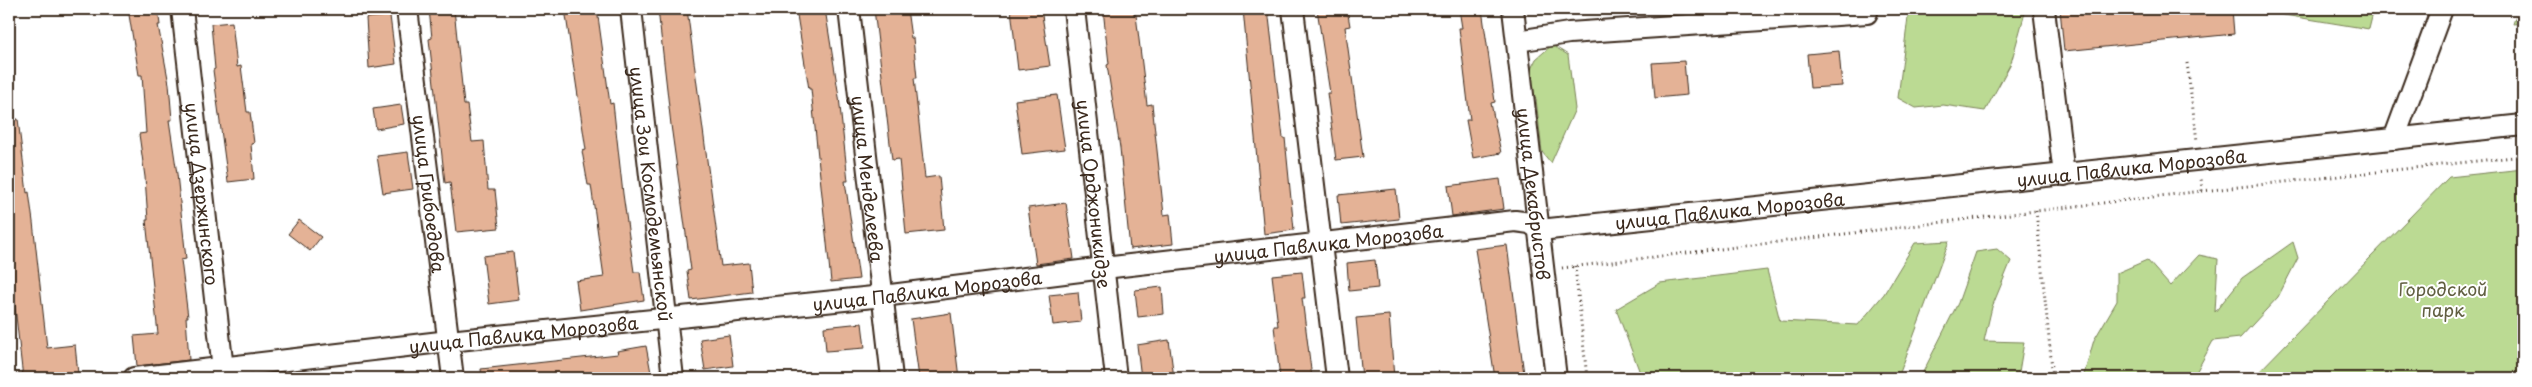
<svg xmlns="http://www.w3.org/2000/svg" width="2532" height="387" font-family="'Playpen Sans',sans-serif">
	<style>
		.green { fill: #bbda93; stroke: #7b8258 }
		.building { fill: #e4b296; stroke: #3b2a1e }
		.lines { fill: none; stroke-linecap: round; stroke-linejoin: round }
		.minor-casing { stroke: #3b2a1e; stroke-width: 24 }
		.path { stroke: #3b2a1e; stroke-width: 3; stroke-dasharray: 1 4; stroke-linecap: butt }
		.minor { stroke: #fff; stroke-width: 20 }
		.labels { text-anchor: middle; dominant-baseline: central; stroke-width: 4; stroke-linejoin: round; paint-order: stroke }
		.street-label { font-size: 18px; fill: #3b2a1e; stroke: #fff }
		.park-label { font-size: 18px; fill: #615f41; stroke: #fff }
	</style>
	<rect width="100%" height="100%" fill="#fff"/>
	<filter id="ink" filterUnits="userSpaceOnUse"><feTurbulence type="fractalNoise" baseFrequency=".02" numOctaves="2"/><feDisplacementMap in="SourceGraphic" scale="10" xChannelSelector="R" yChannelSelector="G"/><feConvolveMatrix kernelMatrix="1 2 1 2 8 2 1 2 1" color-interpolation-filters="sRGB"/></filter>
	<g filter="url(#ink)">
		<path class="green" d="M1909,9H2026L2011,63L1985,111L1943,105L1916,108L1898,98Z
			M2279,9H2374L2369,29L2278,14Z
			M2518,9H2523V23L2513,24Z
			M1552,45L1568,55L1575,109L1551,163L1542,152L1536,99L1524,83L1536,59Z
			M2523,169V378H2253L2449,177Z
			M1949,241L1898,378H1633L1639,370L1616,309L1660,283L1767,270L1780,321L1858,325L1884,294L1915,243Z
			M2293,242L2298,258L2278,297L2240,338L2213,341L2193,378H2083L2094,340L2117,301V273L2147,260L2170,286L2199,255L2218,259L2215,312L2242,278Z
			M1997,249L2011,261L1992,307L1984,341L2024,342L2018,378H1920L1958,303L1976,252Z"/>
		<path class="building" d="M128,9H158L160,25H158L169,84L172,120H169L177,174L186,259L181,260L188,317H186L189,360L137,366L134,336L158,334L146,220H148L145,177L139,134L146,133L142,75H139Z
			M429,9H454L464,105H467L472,142L484,141L488,190H495L499,228L456,232L450,182L445,183L429,39L432,38Z
			M565,9H597L610,104L613,103L623,194L634,272H640L644,300L580,310L576,281L604,277L591,185H588L582,151L586,150Z
			M658,9H687L721,266L749,263L752,292L691,300L687,271L691,270L671,125Z
			M796,9H825L839,97L848,181H845L859,279L831,282L811,89H809Z
			M874,9H907L911,38H913L917,78H914L925,178L939,176L944,230L906,234L899,159L892,160Z
			M1011,9H1041L1050,66L1018,70Z
			M1103,9H1134V15H1136L1147,105L1152,104L1164,215L1170,214L1173,244L1130,249L1120,148L1107,65L1109,64Z
			M1243,9H1268L1283,138H1285L1294,230L1264,234Z
			M1317,9H1347L1350,26L1345,27L1363,157L1336,160L1327,93H1330Z
			M1459,9H1482L1495,102L1491,103L1501,153L1473,158L1466,120H1470L1459,28H1462Z
			M2060,9H2232L2234,34L2064,51Z
			M390,16L396,64L369,68L366,18Z
			M232,22L237,67L241,66L247,112H250L254,143L251,144L254,179L228,182L213,70L215,69L211,24Z
			M1839,51L1842,86L1810,88L1807,54Z
			M1684,61L1687,95L1655,98L1652,63Z
			M1057,95L1065,149L1022,154L1015,100Z
			M401,105L404,124L376,129L373,109Z
			M9,119H18L27,193L29,192L33,222L47,348L75,345L78,374L23,378L9,254Z
			M408,152L413,189L383,193L377,156Z
			M1500,179L1504,209L1452,216L1448,186Z
			M1396,189L1399,219L1341,225L1338,195Z
			M1066,203L1074,259L1036,264L1028,208Z
			M299,220L321,237L310,251L288,234Z
			M1507,245L1524,374L1495,378L1475,249Z
			M513,252L519,300L489,304L483,256Z
			M1375,260L1378,288L1349,291L1347,263Z
			M1302,272L1305,298H1302L1312,378H1280L1274,326H1278L1272,275Z
			M1162,287L1164,314L1138,317L1135,290Z
			M1078,292L1081,322L1053,325L1049,295Z
			M951,313L959,378H919L911,319Z
			M1389,315L1394,378H1362L1356,318Z
			M862,323L865,348L826,351L824,327Z
			M729,335L733,366L705,370L700,339Z
			M1169,340L1174,378H1141L1137,345Z
			M646,346L652,378H482L481,369L618,354L617,351Z"/>
		<g class="lines">
			<defs>
				<g id="minor">
					<path id="s1" d="M182,9L224,378"/>
					<path id="s2" d="M407,9L453,378"/>
					<path id="s3" d="M631,9L673,378"/>
					<path id="s4" d="M849,9L892,378"/>
					<path id="s5" d="M1074,9L1116,378"/>
					<path d="M1293,9L1337,378"/>
					<path id="s6" d="M1513,9L1556,378"/>
					<path d="M2044,9L2064,175"/>
					<path d="M1517,41L1569,33L1867,13"/>
					<path d="M2394,139L2442,9"/>
					<path id="s7" d="M134,378L449,341L883,296L1104,268L1515,221L1530,223L1540,230L2523,125"/>
				</g>
			</defs>
			<use href="#minor" class="minor-casing"/>
			<path class="path" d="M2187,63L2197,141
				M2202,191L2523,156
				M2036,211L2053,378
				M1575,266L1587,378
				M1562,268L2202,191L2201,177"/>
			<use href="#minor" class="minor"/>
		</g>
	</g>
	<g class="labels">
		<g class="street-label">
			<text stroke="none"><textPath href="#s7" startOffset="2012">улица Павлика Морозова</textPath></text>
			<text stroke="none"><textPath href="#s4" startOffset="171">улица Менделеева</textPath></text>
			<text stroke="none"><textPath href="#s1" startOffset="186">улица Дзержинского</textPath></text>
			<text stroke="none"><textPath href="#s2" startOffset="186">улица Грибоедова</textPath></text>
			<text stroke="none"><textPath href="#s3" startOffset="186">улица Зои Космодемьянской</textPath></text>
			<text stroke="none"><textPath href="#s5" startOffset="186">улица Орджоникидзе</textPath></text>
			<text stroke="none"><textPath href="#s6" startOffset="186">улица Декабристов</textPath></text>
			<text stroke="none"><textPath href="#s7" startOffset="1608">улица Павлика Морозова</textPath></text>
			<text stroke="none"><textPath href="#s7" startOffset="1202">улица Павлика Морозова</textPath></text>
			<text stroke="none"><textPath href="#s7" startOffset="798">улица Павлика Морозова</textPath></text>
			<text stroke="none"><textPath href="#s7" startOffset="392">улица Павлика Морозова</textPath></text>
		</g>
		<g class="park-label">
			<text x="2443" y="288">Городской<tspan x="2443" dy="21">парк</tspan></text>
		</g>
	</g>
	<rect width="2532" height="387" fill="none" stroke="#fff" stroke-width="30"/>
	<rect x="15" y="15" width="2502" height="357" fill="none" stroke="#3b2a1e" stroke-width="2" filter="url(#ink)"/>
</svg>
